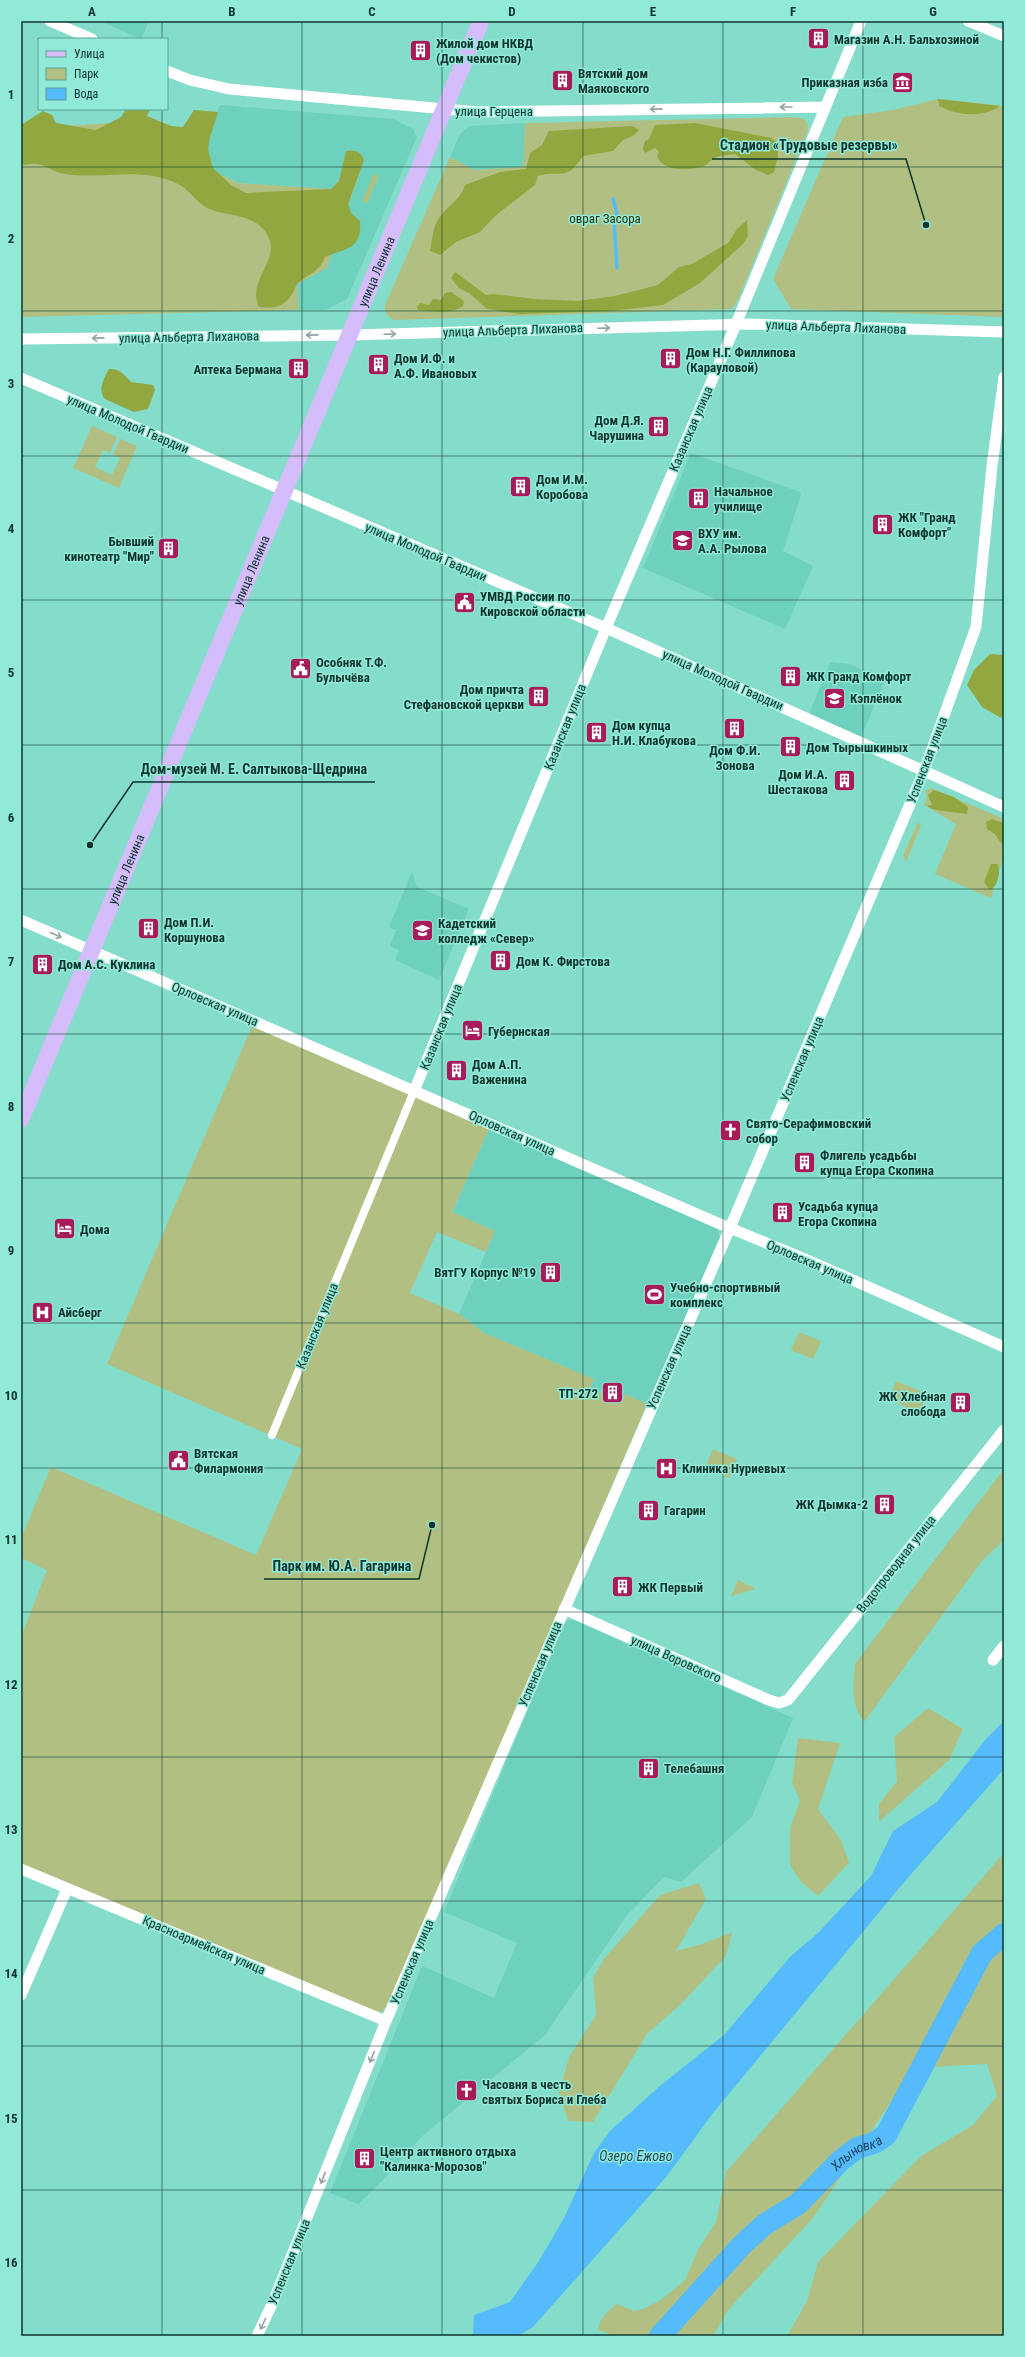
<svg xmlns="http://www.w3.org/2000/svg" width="1025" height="2357" font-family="'Roboto Condensed',sans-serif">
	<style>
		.built { fill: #6dd1be }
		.green { fill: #b1c082 }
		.forest { fill: #92a73f }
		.water { fill: #56bbfb }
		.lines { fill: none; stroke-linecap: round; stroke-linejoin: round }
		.stream { stroke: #56bbfb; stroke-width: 3.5 }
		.river { stroke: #56bbfb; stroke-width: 22 }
		.pedestrian { stroke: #fff; stroke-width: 8 }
		.minor { stroke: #fff; stroke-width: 11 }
		.primary { stroke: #d4bdfa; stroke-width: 17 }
		.oneway { stroke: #93a4a1 }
		.grid { fill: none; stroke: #0e342e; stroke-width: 1; stroke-opacity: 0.55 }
		.labels { text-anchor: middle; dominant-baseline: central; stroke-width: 3; stroke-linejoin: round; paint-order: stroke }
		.poi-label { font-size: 13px; font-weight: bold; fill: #0e342e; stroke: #91e9d7; text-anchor: start }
		.street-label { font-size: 13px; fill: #0e342e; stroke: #91e9d7 }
		.park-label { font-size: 13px; fill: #293105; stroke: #91e9d7 }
		.water-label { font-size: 14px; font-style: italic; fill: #1d4761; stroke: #91e9d7 }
		.leader { fill: none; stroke: #0e342e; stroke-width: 1.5 }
		.callout-dot { fill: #0e342e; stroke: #91e9d7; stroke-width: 1.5 }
		.callout-label { font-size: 14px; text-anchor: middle; font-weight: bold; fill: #0e342e; stroke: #91e9d7; stroke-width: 3; stroke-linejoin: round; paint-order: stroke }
		.neatline { fill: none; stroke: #0e342e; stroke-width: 1.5 }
		.grid-label { font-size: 13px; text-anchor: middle; font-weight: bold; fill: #0e342e }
	</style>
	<rect width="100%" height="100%" fill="#84dcca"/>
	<path class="built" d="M100,21H149L141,39Z
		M220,105L393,119L413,129L417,137L347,299L325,310H299L297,284L327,267L364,160L346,151L339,181L331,189L239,183L211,170L203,150Z
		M525,123L523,167L474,170L450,157L460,134L470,126Z
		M691,453L800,492L801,495L783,551L813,566L785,629L643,568Z
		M830,662L850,664L885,680L861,737L809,714Z
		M412,872L417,887L469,909L439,980L395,960L399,950L390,946L396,930L389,927Z
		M489,1129L714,1225L718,1231L720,1237L647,1404L625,1394L622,1402L590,1388L594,1379L484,1333L459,1314L495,1231L452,1213Z
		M568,1620H573L793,1718L752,1817L681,1882L664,1877L627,1915L545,2035L421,2137L383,2180L358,2204L330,2193L422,1966L494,1998L517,1943L444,1912L564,1623Z"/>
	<path class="green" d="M938,99L1004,106V317L791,309L773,279L843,117L893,110Z
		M792,117L804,119L808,125V130L737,302L732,309L394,320C387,316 384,313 385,305L450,157L474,170L523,167L525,123Z
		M127,122L203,150L210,154L211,170L238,183L331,189L339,181L346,151C356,150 360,151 364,160L327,268L297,284L299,310L21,317V129Z
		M374,174L379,176L367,203L362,201Z
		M92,426L117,437L110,453L103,450L95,467L112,475L120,458L113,455L120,439L137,446L119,488L73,468Z
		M931,788L1004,819V855L991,898L935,874L956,824L924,805L927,798L925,791Z
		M918,822L921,826L906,862L903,856Z
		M252,1026L489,1129L452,1212L495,1231L486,1252L437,1232L410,1293L459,1314L484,1333L594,1379L590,1388L622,1402L625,1394L647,1404L389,2005L379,2013L21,1870V1637L47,1570L21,1558V1538L51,1467L256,1555L302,1449L107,1364Z
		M799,1332L821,1341L813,1359L791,1350Z
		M896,1381L927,1394L919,1413L888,1399Z
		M713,1449L737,1459L729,1478L705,1468Z
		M1004,1469V1540L982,1561L864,1722C850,1703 853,1686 855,1664Z
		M738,1580L756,1589L731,1596Z
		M928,1708L963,1729L949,1760L879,1822V1804L897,1781L894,1737Z
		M798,1738L840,1743L818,1809L841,1840L849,1863L818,1896L801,1882L790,1865V1828L800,1800L792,1784Z
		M1004,1853V2336H787L807,2301L818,2262L921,2156L973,2125L997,2096L987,2064L929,2067L892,2100L813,2218L729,2309L713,2336H616L598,2330C600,2317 607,2312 617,2304L634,2311L643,2309L661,2300L685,2280L698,2250L716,2222L726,2172Z
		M699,1883L706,1899L676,1951L702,1944L732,1932L726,1956L680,2005L647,2034L593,2122L568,2121L559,2093L569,2057L596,2015L593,1978L604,1959L660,1895Z"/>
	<path class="forest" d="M938,99L1000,106C982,118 958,116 939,106Z
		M126,109H150L147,116L171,126L183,127L194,110L218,112L210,137L208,150L213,168L231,185L246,193L331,189L339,181L346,151C356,150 360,151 364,160L348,204L351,213L360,221C362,249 347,248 325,257C320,271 309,274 298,283C295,286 295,291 292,294C285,307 272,309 259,307C246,281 281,260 268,236C256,214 232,217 212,210C197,205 190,189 176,183C140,166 103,180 65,174C55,173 46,165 36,164C31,163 26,165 21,165V125L43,111L52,115L56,123L96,130L121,117Z
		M695,123L771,138L778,143V156L774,172L768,175L756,170L735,154C730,155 722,155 717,157C712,158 708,164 704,166C690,171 662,172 657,156L659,152L655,148L645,153L643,149L645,141L649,139L655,125Z
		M632,126L639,130L633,136L623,140L613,151L583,156C565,183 562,169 538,176L535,185L495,216L480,232L456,242L440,255L430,251C432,241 433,226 439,218C448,205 460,201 465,185L500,172L526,169L530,153L542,145L549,131Z
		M747,220L748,236L743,244L700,283L663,305L612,311L520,314L487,309L469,293L459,288L451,278L455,272L486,295L493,294L534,299L578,301L615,296L658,285L679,267L692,264L728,243L737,229Z
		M451,292L464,301L463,306C451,315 432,311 418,310L417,307L420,303L429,305L433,299L441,300L445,293Z
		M109,369C119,368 124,374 131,382L153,385L155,390L148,409L134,412L105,399C97,391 104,378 109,369Z
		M990,654L1004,655V714L1001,718L982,707L967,685L974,670Z
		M934,790L954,797L968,807L967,814C957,812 934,812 927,806L932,805L928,795Z
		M992,819L1004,823V844L1000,842L995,834L987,829L986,822Z
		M991,864H998C1000,873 999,885 990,890L984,882Z"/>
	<path class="water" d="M1004,1721V1769L905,1881L713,2113L667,2176L533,2327L518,2336H473L474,2315L510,2302L539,2261L564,2218L594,2153L610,2131L661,2085L724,2035L790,1957L819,1932L871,1876L893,1831L937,1802L985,1740Z"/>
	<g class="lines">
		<path class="stream" d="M613,199L617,213L614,222L617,268"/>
		<path class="river" id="s1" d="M660,2336L742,2245L765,2224L798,2204L840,2161L857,2148L874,2143L886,2135L982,1953L1004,1934"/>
		<path class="pedestrian" d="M272,1435L414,1091"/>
		<path class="minor" d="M50,21L92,39
			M968,21L1004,36
			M167,71L190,80L229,89L477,112L825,107
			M21,339L351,335L750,324L1004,332
			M21,378L606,628L1004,807
			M21,920L713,1221L812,1262L1004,1347
			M414,1091L606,628L736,324L861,21
			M564,1609L769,1700L779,1703L788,1700L1004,1430
			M993,1660L1004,1646
			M21,1869L386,2021
			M21,1995L67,1889
			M257,2336L273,2302L386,2021L730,1228L924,771L976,627L992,466L1004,377"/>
		<path class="primary" id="s2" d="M21,1119L481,21"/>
	</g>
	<defs><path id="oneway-shaft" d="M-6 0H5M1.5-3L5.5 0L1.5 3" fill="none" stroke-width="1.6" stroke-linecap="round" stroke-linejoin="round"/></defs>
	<g class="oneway">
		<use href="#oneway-shaft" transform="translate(786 107) rotate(-180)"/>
		<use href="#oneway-shaft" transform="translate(656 109) rotate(179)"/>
		<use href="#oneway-shaft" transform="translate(604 328) rotate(-2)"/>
		<use href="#oneway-shaft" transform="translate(390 334) rotate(-2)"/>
		<use href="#oneway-shaft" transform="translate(312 335) rotate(179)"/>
		<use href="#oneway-shaft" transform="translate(98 338) rotate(179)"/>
		<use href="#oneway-shaft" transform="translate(56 935) rotate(24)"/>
		<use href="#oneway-shaft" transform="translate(372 2057) rotate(112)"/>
		<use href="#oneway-shaft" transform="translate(323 2178) rotate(112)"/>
		<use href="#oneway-shaft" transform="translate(263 2324) rotate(115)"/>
	</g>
	<path class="grid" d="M162,21V39M302,21V2336M442,21V2336M583,21V2336M723,21V2336M863,21V2336M162,109V2336M21,167H1004M21,311H1004M21,456H1004M21,600H1004M21,745H1004M21,889H1004M21,1034H1004M21,1178H1004M21,1323H1004M21,1468H1004M21,1612H1004M21,1757H1004M21,1901H1004M21,2046H1004M21,2190H1004"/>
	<defs>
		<symbol id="building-square" viewBox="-11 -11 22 22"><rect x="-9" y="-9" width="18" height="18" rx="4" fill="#a81b5b" stroke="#91e9d7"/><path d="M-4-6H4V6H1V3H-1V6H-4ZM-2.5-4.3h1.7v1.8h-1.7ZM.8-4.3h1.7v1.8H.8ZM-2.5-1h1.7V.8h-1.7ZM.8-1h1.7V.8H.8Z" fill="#fff"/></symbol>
		<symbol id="museum-square" viewBox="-11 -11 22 22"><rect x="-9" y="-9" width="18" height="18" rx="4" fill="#a81b5b" stroke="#91e9d7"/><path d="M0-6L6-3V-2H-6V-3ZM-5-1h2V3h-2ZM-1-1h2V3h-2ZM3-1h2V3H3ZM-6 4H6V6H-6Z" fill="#fff"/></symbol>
		<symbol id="university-square" viewBox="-11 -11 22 22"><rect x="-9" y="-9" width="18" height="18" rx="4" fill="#a81b5b" stroke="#91e9d7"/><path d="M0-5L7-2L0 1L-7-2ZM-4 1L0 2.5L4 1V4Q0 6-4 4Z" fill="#fff"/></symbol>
		<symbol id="civic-square" viewBox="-11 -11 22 22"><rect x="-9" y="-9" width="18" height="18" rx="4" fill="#a81b5b" stroke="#91e9d7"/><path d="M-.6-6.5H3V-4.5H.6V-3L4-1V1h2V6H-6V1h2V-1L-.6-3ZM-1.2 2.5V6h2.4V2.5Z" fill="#fff"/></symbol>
		<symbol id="school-square" viewBox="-11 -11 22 22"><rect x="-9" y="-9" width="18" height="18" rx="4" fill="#a81b5b" stroke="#91e9d7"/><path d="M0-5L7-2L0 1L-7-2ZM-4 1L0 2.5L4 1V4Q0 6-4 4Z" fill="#fff"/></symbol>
		<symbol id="hotel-square" viewBox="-11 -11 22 22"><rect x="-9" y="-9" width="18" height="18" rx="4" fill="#a81b5b" stroke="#91e9d7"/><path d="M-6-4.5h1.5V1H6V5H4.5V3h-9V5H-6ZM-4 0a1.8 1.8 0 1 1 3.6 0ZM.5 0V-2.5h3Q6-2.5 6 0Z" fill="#fff"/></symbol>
		<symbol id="church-square" viewBox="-11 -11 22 22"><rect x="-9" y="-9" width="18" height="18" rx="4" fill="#a81b5b" stroke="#91e9d7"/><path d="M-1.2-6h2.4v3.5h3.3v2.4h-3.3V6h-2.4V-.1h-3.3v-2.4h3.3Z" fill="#fff"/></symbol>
		<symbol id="stadium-square" viewBox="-11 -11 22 22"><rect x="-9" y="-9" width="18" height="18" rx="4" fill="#a81b5b" stroke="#91e9d7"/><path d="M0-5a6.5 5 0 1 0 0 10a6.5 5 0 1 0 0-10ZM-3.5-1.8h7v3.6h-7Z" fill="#fff"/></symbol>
		<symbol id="hospital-square" viewBox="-11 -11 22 22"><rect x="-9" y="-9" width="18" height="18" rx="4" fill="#a81b5b" stroke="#91e9d7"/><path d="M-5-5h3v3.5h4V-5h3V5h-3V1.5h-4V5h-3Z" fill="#fff"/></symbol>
	</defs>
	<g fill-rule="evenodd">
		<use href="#building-square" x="806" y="26" width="25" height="25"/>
		<use href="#building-square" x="408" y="38" width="25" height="25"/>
		<use href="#building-square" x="550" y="68" width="25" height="25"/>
		<use href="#museum-square" x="890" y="70" width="25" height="25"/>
		<use href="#building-square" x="658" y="346" width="25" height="25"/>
		<use href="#building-square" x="366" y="352" width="25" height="25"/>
		<use href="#building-square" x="286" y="356" width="25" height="25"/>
		<use href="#building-square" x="646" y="414" width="25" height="25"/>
		<use href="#building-square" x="508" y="474" width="25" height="25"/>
		<use href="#building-square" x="686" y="486" width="25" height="25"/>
		<use href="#building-square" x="870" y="512" width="25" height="25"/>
		<use href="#university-square" x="670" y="528" width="25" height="25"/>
		<use href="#building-square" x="156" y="536" width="25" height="25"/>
		<use href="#civic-square" x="452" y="590" width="25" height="25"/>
		<use href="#civic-square" x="288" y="656" width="25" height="25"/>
		<use href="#building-square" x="778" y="664" width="25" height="25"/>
		<use href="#building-square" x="526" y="684" width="25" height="25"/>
		<use href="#school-square" x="822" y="686" width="25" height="25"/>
		<use href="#building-square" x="722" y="716" width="25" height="25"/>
		<use href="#building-square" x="584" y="720" width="25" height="25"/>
		<use href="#building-square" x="778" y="734" width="25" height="25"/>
		<use href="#building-square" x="832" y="768" width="25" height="25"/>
		<use href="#building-square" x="136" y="916" width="25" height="25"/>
		<use href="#university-square" x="410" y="918" width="25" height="25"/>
		<use href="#building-square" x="488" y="948" width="25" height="25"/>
		<use href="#building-square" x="30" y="952" width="25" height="25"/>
		<use href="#hotel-square" x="460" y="1018" width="25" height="25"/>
		<use href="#building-square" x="444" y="1058" width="25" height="25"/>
		<use href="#church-square" x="718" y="1118" width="25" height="25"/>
		<use href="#building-square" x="792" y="1150" width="25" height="25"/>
		<use href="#building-square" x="770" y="1200" width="25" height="25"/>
		<use href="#hotel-square" x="52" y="1216" width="25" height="25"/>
		<use href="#building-square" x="538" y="1260" width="25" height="25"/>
		<use href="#stadium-square" x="642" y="1282" width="25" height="25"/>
		<use href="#hospital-square" x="30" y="1300" width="25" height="25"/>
		<use href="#building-square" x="600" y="1380" width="25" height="25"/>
		<use href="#building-square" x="948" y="1390" width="25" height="25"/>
		<use href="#civic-square" x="166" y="1448" width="25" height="25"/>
		<use href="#hospital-square" x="654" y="1456" width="25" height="25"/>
		<use href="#building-square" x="872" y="1492" width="25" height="25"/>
		<use href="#building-square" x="636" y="1498" width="25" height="25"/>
		<use href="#building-square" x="610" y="1574" width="25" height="25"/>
		<use href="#building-square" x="636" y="1756" width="25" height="25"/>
		<use href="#church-square" x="454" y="2078" width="25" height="25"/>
		<use href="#building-square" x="352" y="2146" width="25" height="25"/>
	</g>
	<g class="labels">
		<g class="poi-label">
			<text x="834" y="39">Магазин А.Н. Бальхозиной</text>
			<text x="436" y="43">Жилой дом НКВД<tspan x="436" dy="15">(Дом чекистов)</tspan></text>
			<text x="578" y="73">Вятский дом<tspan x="578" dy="15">Маяковского</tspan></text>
			<text x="888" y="82" text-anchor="end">Приказная изба</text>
			<text x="686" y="352">Дом Н.Г. Филлипова<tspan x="686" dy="15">(Карауловой)</tspan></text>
			<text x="394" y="358">Дом И.Ф. и<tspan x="394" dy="15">А.Ф. Ивановых</tspan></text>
			<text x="282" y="369" text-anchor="end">Аптека Бермана</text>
			<text x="644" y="420" text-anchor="end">Дом Д.Я.<tspan x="644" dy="15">Чарушина</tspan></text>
			<text x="536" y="479">Дом И.М.<tspan x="536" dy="15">Коробова</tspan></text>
			<text x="714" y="491">Начальное<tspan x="714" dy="15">училище</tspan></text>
			<text x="898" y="517">ЖК "Гранд<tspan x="898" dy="15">Комфорт"</tspan></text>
			<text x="698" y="533">ВХУ им.<tspan x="698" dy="15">А.А. Рылова</tspan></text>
			<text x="154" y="541" text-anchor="end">Бывший<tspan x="154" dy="15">кинотеатр "Мир"</tspan></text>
			<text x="480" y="596">УМВД России по<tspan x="480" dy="15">Кировской области</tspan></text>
			<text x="316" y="662">Особняк Т.Ф.<tspan x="316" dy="15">Булычёва</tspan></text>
			<text x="806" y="676">ЖК Гранд Комфорт</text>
			<text x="524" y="689" text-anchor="end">Дом причта<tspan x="524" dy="15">Стефановской церкви</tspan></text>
			<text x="850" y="698">Кэплёнок</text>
			<text x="612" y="725">Дом купца<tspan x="612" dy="15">Н.И. Клабукова</tspan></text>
			<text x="806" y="747">Дом Тырышкиных</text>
			<text x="735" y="750" text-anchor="middle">Дом Ф.И.<tspan x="735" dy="15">Зонова</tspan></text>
			<text x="828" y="774" text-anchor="end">Дом И.А.<tspan x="828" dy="15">Шестакова</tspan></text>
			<text x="164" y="922">Дом П.И.<tspan x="164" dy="15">Коршунова</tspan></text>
			<text x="438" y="923">Кадетский<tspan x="438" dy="15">колледж «Север»</tspan></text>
			<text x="516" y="961">Дом К. Фирстова</text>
			<text x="58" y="964">Дом А.С. Куклина</text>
			<text x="488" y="1031">Губернская</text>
			<text x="472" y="1064">Дом А.П.<tspan x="472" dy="15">Важенина</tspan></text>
			<text x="746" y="1123">Свято-Серафимовский<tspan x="746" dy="15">собор</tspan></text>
			<text x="820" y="1155">Флигель усадьбы<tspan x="820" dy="15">купца Егора Скопина</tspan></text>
			<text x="798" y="1206">Усадьба купца<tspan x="798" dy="15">Егора Скопина</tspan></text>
			<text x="80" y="1229">Дома</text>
			<text x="536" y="1272" text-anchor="end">ВятГУ Корпус №19</text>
			<text x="670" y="1287">Учебно-спортивный<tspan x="670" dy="15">комплекс</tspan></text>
			<text x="58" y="1312">Айсберг</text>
			<text x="598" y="1393" text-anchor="end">ТП-272</text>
			<text x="946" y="1396" text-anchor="end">ЖК Хлебная<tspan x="946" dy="15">слобода</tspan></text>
			<text x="194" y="1453">Вятская<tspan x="194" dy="15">Филармония</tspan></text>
			<text x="682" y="1468">Клиника Нуриевых</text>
			<text x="868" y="1504" text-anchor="end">ЖК Дымка-2</text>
			<text x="664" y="1510">Гагарин</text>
			<text x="638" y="1587">ЖК Первый</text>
			<text x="664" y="1768">Телебашня</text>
			<text x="482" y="2084">Часовня в честь<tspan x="482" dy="15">святых Бориса и Глеба</tspan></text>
			<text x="380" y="2151">Центр активного отдыха<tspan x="380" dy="15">"Калинка-Морозов"</tspan></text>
		</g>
		<g class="street-label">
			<text x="494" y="111">улица Герцена</text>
			<text stroke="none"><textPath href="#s2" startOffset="919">улица Ленина</textPath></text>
			<text transform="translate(836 327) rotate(2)">улица Альберта Лиханова</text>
			<text transform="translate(513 330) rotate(-2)">улица Альберта Лиханова</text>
			<text transform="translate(189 337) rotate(-1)">улица Альберта Лиханова</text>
			<text transform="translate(128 424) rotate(23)">улица Молодой Гвардии</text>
			<text transform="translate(691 429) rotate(-67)">Казанская улица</text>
			<text transform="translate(426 552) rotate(23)">улица Молодой Гвардии</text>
			<text stroke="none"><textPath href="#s2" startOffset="595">улица Ленина</textPath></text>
			<text transform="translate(723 680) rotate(24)">улица Молодой Гвардии</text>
			<text transform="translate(565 727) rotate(-68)">Казанская улица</text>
			<text transform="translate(927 760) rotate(-69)">Успенская улица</text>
			<text stroke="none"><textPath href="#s2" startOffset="271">улица Ленина</textPath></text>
			<text transform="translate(215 1004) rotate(23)">Орловская улица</text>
			<text transform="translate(441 1027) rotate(-68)">Казанская улица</text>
			<text transform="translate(802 1059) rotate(-67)">Успенская улица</text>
			<text transform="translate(512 1133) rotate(24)">Орловская улица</text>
			<text transform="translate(810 1262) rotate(23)">Орловская улица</text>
			<text transform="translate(317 1326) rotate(-68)">Казанская улица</text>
			<text transform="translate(669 1367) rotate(-66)">Успенская улица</text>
			<text transform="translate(896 1564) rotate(-52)">Водопроводная улица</text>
			<text transform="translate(676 1659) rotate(24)">улица Воровского</text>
			<text transform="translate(540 1664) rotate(-67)">Успенская улица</text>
			<text transform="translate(204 1945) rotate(23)">Красноармейская улица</text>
			<text transform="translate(412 1962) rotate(-67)">Успенская улица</text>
			<text transform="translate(289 2262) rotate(-68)">Успенская улица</text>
		</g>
		<g class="park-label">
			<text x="605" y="218">овраг Засора</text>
		</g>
		<g class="water-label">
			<text stroke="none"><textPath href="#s1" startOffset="271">Хлыновка</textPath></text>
			<text x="636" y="2156">Озеро Ежово</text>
		</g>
	</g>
	<path class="leader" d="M926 225L906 159H712M90 845L133 782H375M432 1525L419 1579H264"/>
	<g class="callout-dot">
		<circle cx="926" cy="225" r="4"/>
		<circle cx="90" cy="845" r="4"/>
		<circle cx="432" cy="1525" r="4"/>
	</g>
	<g class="callout-label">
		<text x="809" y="150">Стадион «Трудовые резервы»</text>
		<text x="254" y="774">Дом-музей М. Е. Салтыкова-Щедрина</text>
		<text x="342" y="1571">Парк им. Ю.А. Гагарина</text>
	</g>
	<rect width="1025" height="2357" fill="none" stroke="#91e9d7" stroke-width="44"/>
	<rect x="38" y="38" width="130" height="72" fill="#91e9d7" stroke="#5da193"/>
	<rect x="46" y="51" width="20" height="6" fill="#d4bdfa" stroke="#5da193"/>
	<text x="74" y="58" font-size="12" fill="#0e342e">Улица</text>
	<rect x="46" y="68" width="20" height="12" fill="#b1c082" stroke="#5da193"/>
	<text x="74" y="78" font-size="12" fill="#0e342e">Парк</text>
	<rect x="46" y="88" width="20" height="12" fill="#56bbfb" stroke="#5da193"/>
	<text x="74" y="98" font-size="12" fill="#0e342e">Вода</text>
	<rect x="22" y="22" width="981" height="2313" class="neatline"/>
	<g class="grid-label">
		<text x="92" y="16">A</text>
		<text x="232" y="16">B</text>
		<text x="372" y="16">C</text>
		<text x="512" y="16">D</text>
		<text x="653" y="16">E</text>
		<text x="793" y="16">F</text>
		<text x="933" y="16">G</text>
		<text x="11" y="99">1</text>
		<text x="11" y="243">2</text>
		<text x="11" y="388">3</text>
		<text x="11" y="533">4</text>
		<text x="11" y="677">5</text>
		<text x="11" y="822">6</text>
		<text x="11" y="966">7</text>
		<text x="11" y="1111">8</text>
		<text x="11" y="1255">9</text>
		<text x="11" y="1400">10</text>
		<text x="11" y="1544">11</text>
		<text x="11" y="1689">12</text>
		<text x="11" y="1834">13</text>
		<text x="11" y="1978">14</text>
		<text x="11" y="2123">15</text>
		<text x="11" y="2267">16</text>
	</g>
</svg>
